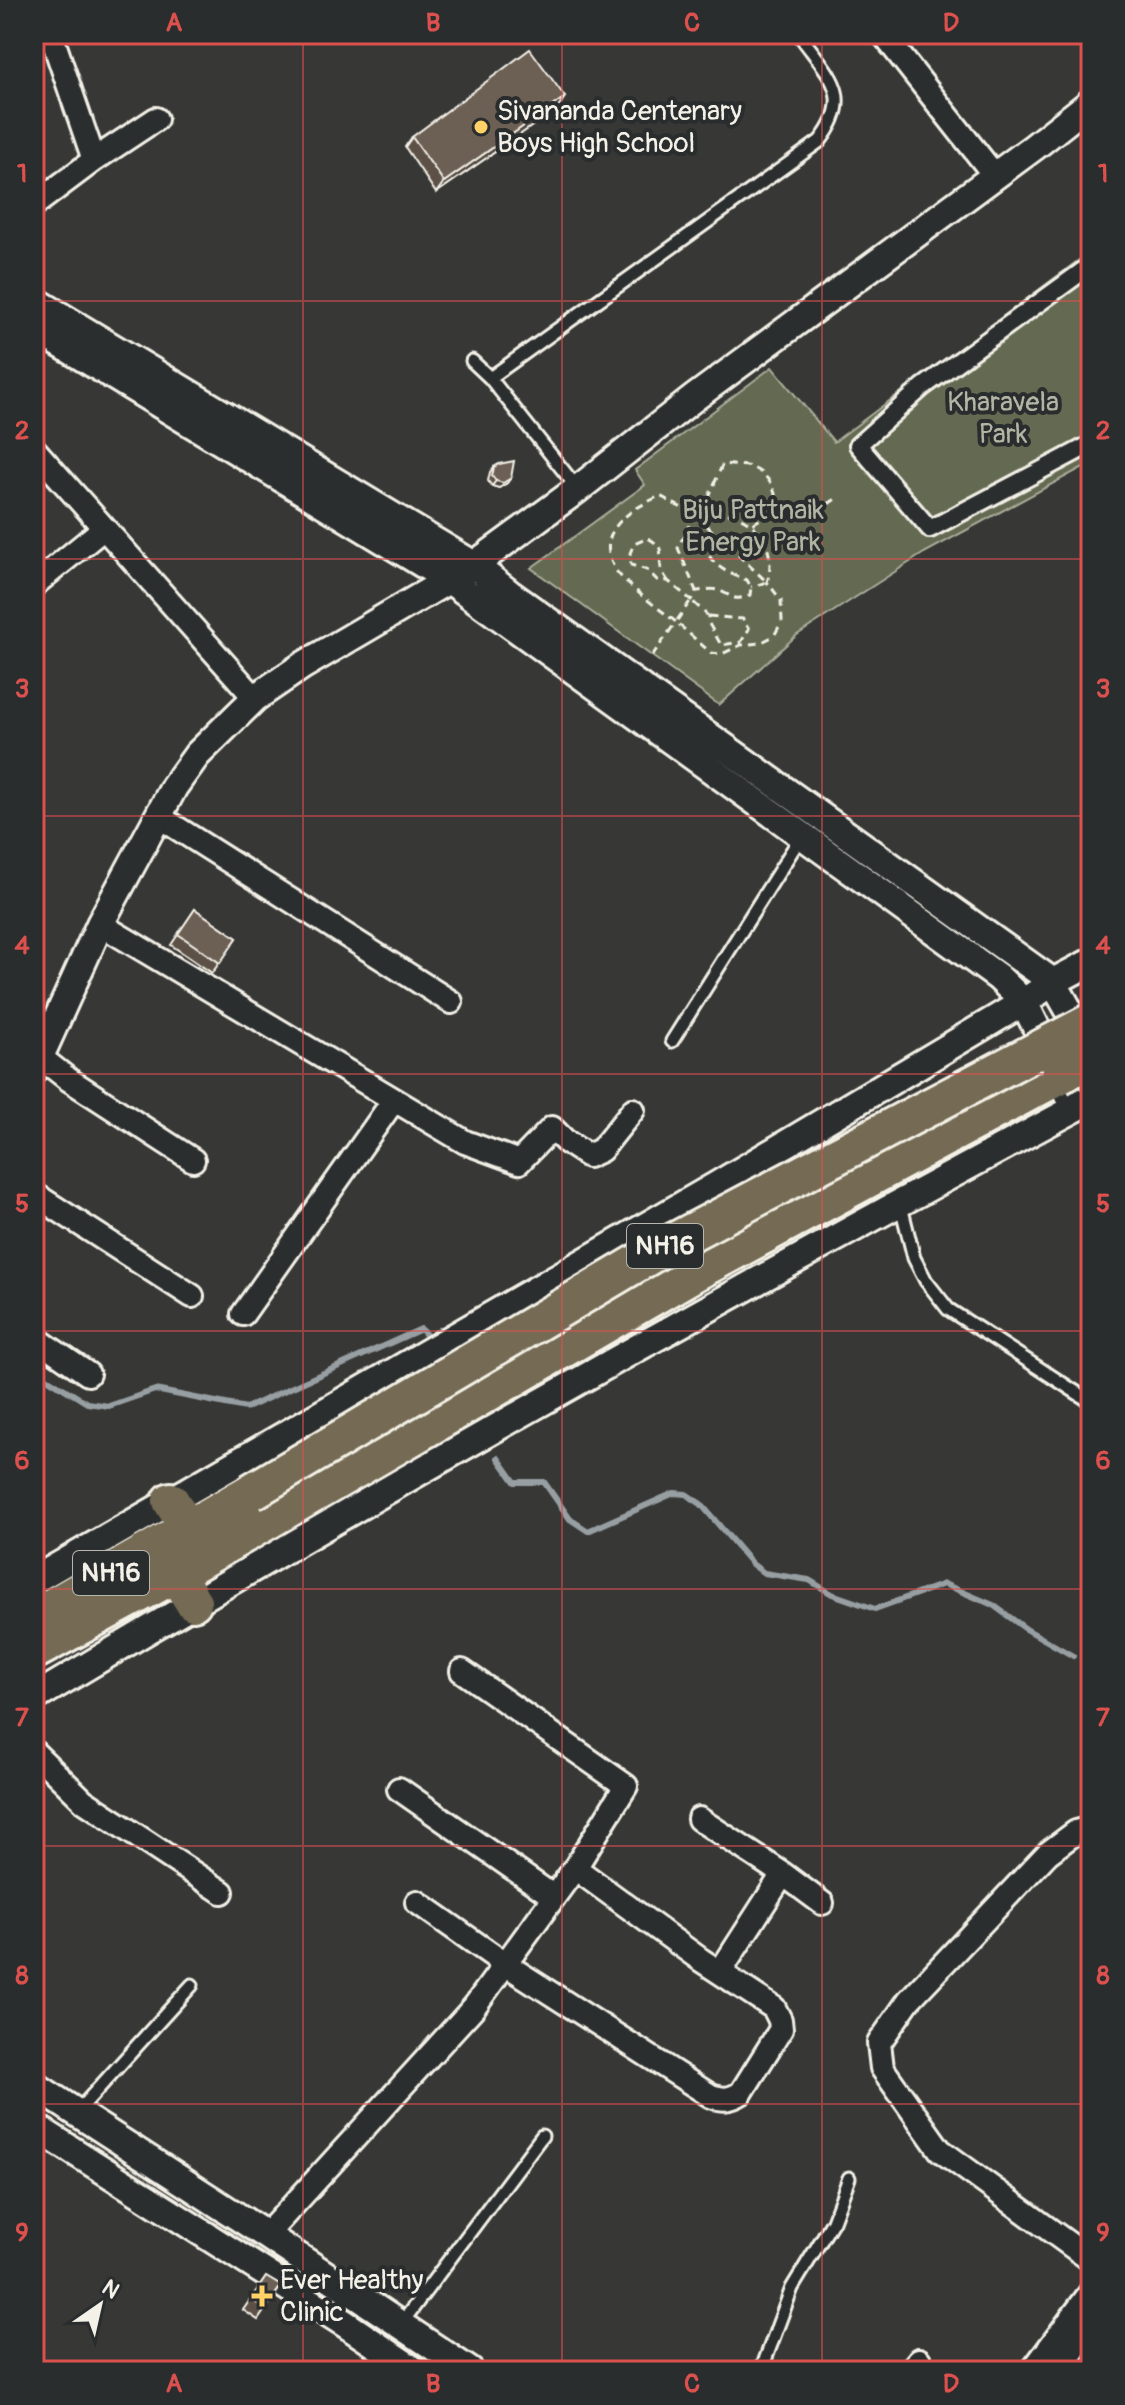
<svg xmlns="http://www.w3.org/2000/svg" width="1125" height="2405" font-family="Pangolin,sans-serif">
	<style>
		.green { fill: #646b51; stroke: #acae9c; stroke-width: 2 }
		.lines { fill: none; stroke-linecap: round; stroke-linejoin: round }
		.stream { stroke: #979fa3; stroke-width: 6 }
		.service-casing { stroke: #f4f1e8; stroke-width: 17 }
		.pedestrian-casing { stroke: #f4f1e8; stroke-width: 22 }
		.minor-casing { stroke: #f4f1e8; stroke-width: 28 }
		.tertiary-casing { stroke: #f4f1e8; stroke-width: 32 }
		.trunk-casing { stroke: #f4f1e8; stroke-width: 42 }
		.path { stroke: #f4f1e8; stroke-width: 3; stroke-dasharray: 8 6; stroke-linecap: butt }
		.service { stroke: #2a2d2e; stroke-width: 11 }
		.pedestrian { stroke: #2a2d2e; stroke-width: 16 }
		.minor { stroke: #2a2d2e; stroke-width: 22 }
		.tertiary { stroke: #2a2d2e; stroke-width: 26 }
		.trunk { stroke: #746b52; stroke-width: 36 }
		.trunk-bridge-casing { stroke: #f4f1e8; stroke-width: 42; stroke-linecap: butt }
		.trunk-bridge { stroke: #746b52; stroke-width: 36 }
		.wall { fill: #5d5147; stroke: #f4f1e8; stroke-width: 2 }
		.shaded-wall { fill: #4c423a; stroke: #f4f1e8; stroke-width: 2 }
		.building { fill: #6c5e53; stroke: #f4f1e8; stroke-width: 2 }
		.grid { fill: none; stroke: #dc504e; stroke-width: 2; stroke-opacity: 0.55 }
		.poi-dot { fill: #ffd166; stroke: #2a2d2e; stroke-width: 3 }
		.labels { text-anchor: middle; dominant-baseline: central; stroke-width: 8; stroke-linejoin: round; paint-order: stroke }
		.shield { fill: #2a2d2e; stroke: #b7b6b0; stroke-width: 2 }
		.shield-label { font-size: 26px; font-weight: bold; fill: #f4f1e8 }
		.poi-label { font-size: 28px; fill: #f4f1e8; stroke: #2a2d2e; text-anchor: start }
		.park-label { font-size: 28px; fill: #b3b5a4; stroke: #2a2d2e }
		.neatline { fill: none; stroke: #dc504e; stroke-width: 3 }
		.grid-label { font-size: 26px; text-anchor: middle; font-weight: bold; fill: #dc504e }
	</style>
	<rect width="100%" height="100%" fill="#373735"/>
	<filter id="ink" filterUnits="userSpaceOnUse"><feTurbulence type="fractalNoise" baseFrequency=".0125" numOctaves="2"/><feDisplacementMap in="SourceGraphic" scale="16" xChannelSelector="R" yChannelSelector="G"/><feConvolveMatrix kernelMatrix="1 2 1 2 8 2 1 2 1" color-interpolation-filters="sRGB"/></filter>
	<g filter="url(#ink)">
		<path class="green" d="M1091,251V463L924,553L797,635L719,705L531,568L645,485L635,470L772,367L834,442Z"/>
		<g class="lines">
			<path class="stream" d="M34,1370L87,1403L109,1406L155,1390L246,1408L421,1329L433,1343
				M498,1458L515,1482H544L570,1519L588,1531L674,1493L686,1494L701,1504L752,1564L764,1573L809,1580L832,1594L875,1609L944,1584L993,1605L1026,1629L1073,1656"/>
			<defs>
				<path id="service" d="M472,361L490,378L578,489
					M490,378L820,141C857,94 827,74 799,34
					M672,1041L802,835
					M900,1202L914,1258L926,1281L948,1309L1091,1402
					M77,2112L192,1985
					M401,2324L542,2136
					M761,2371L792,2288L833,2221L849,2178"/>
				<path id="pedestrian" d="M1091,265L923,387L858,445L930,529L1091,444"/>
				<path id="minor" d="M883,34L995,176
					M94,160L156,119
					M34,205L94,160L51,34
					M34,449L255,698
					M34,585L104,528
					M158,816L451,1002
					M100,924L465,1142L519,1162L552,1128L565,1141L588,1156L601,1150L633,1110
					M40,1057L68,1079L193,1160
					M34,1194L192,1296
					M243,1314L394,1100
					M34,1337L88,1374
					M34,1752L84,1801L222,1892
					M399,1789L554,1897
					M699,1819L783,1874L822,1903
					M1091,1828L1076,1832L1048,1853L909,2000L879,2043L882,2068L940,2150L1091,2260
					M417,1902L505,1964L711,2096C723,2100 730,2100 741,2093L781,2029L780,2020L774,2008L701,1960L575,1868L626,1786L462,1671
					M720,1972L783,1874
					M266,2235L474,2007L575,1868
					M910,2371L919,2360
					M1032,2371L1091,2292
					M1059,2371L1091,2325"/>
				<path id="tertiary" d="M34,300L474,565L509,593L1053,982L1091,1049
					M34,328L449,580L998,977L1024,1002L1075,1108
					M34,1070L100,924L174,787L197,755L255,698L302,666L474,565L578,489L694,398L1034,147L1091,102
					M34,1580L717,1185L1024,1002L1053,982L1091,962
					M34,1698C381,1490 734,1290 1091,1100
					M34,2085L266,2235L470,2371
					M34,2126L344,2323L415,2371"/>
				<path id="trunk" d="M171,1501L188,1529
					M176,1574L193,1602
					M34,1617L251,1492
					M34,1651L176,1574L694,1273L1059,1076"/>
			</defs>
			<use href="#service" class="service-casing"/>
			<use href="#pedestrian" class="pedestrian-casing"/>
			<use href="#minor" class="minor-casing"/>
			<use href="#tertiary" class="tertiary-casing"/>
			<use href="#trunk" class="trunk-casing"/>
			<path class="path" d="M777,510L809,517L837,498
				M703,511L723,463C732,467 742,464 750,467C770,474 777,491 777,510L752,524
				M687,533L692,512L767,582L751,587
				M668,581C666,577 662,573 661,568C658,551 667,549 648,538L634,544L630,553L631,565L647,570L657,580L668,581L691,600L696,591L678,548L681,541L687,534C706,540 702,548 713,561C722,571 735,576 747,580L751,587L750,595C731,603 732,594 717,590C711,588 702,591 696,591
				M652,656L676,622C661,610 624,584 615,569C593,531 631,509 660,496C668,500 685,511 693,512C707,514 723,511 736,516C764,526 776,555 767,582L781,600L782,621L774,636L760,643L741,645L722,654L711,653L676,622L691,600L708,616V622L721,645L741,642L749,629L743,619L708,616"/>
			<use href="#service" class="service"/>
			<use href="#pedestrian" class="pedestrian"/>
			<use href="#minor" class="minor"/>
			<use href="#tertiary" class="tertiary"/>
			<use href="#trunk" class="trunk"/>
			<defs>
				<path id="trunk-bridge" d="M1059,1076L1079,1065
					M251,1492L671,1243L1091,1022"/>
			</defs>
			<use href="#trunk-bridge" class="trunk-bridge-casing"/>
			<use href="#trunk-bridge" class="trunk-bridge"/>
		</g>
		<path class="wall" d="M558,108L436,193L405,147L412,137Z
			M494,467L507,483L499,488L492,486L488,481L490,472Z
			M195,909L237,938L212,973L171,945Z
			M266,2277L281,2286L258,2320L243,2310Z"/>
		<path class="shaded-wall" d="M565,97L558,108L436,193L444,182Z
			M511,478L507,483L499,488L492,486L496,481Z"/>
		<path class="building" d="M530,49L565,97L444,182L412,137Z
			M514,461L511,478L503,483L496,481L492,476L494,467L499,464Z
			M195,909L237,938L220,963L178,934Z
			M266,2277L281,2286L265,2309L251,2299Z"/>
	</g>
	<path class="grid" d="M303,34V2371M562,34V2371M822,34V2371M34,301H1091M34,559H1091M34,816H1091M34,1074H1091M34,1331H1091M34,1589H1091M34,1846H1091M34,2104H1091"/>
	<g class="poi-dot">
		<circle cx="481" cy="127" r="8"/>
		<path d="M258 2284h8v8h8v8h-8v8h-8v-8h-8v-8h8z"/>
	</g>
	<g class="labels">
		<g class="shield">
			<rect x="627" y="1224" width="76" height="44" rx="6"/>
			<rect x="73" y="1551" width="76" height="44" rx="6"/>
		</g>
		<g class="shield-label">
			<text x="665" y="1246">NH16</text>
			<text x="111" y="1573">NH16</text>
		</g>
		<g class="poi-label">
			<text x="497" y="111">Sivananda Centenary<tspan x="497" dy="32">Boys High School</tspan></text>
			<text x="280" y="2280">Ever Healthy<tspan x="280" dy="32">Clinic</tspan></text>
		</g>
		<g class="park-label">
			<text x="1003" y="402">Kharavela<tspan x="1003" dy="32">Park</tspan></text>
			<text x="753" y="510">Biju Pattnaik<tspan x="753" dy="32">Energy Park</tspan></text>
		</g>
	</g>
	<rect width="1125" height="2405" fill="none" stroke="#2a2d2e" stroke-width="88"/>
	<g transform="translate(100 2305) rotate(34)" stroke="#2a2d2e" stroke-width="6" paint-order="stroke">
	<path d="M0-6L14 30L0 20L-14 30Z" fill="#f4f1e8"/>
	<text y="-12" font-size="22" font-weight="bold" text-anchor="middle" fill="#f4f1e8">N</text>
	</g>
	<rect x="44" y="44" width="1037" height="2317" class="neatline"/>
	<g class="grid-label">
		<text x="174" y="31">A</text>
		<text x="433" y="31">B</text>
		<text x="692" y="31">C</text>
		<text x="951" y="31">D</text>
		<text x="22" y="182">1</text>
		<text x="1103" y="182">1</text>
		<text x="22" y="439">2</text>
		<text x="1103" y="439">2</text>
		<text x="22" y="697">3</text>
		<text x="1103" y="697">3</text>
		<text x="22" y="954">4</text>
		<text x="1103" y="954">4</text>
		<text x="22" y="1212">5</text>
		<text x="1103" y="1212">5</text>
		<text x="22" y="1469">6</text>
		<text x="1103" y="1469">6</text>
		<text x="22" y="1726">7</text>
		<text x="1103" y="1726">7</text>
		<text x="22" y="1984">8</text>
		<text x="1103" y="1984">8</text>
		<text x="22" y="2241">9</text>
		<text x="1103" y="2241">9</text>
		<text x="174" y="2392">A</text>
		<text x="433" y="2392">B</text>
		<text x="692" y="2392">C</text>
		<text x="951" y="2392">D</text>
	</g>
</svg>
